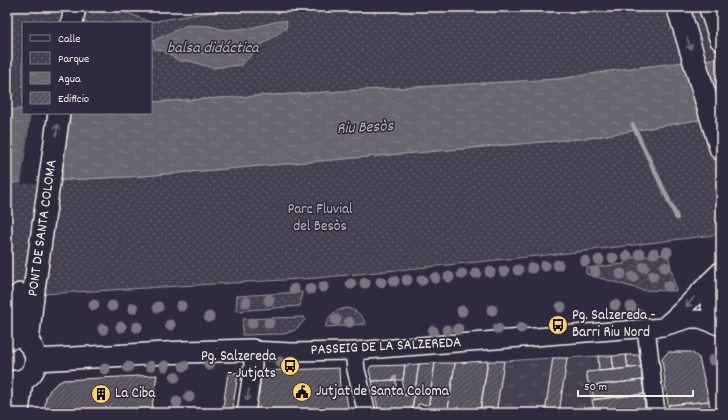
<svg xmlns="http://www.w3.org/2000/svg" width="728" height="420" font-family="Dekko,sans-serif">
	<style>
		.grass { fill: url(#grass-tufts); stroke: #9c989c }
		.park { fill: url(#park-dots); stroke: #9c989c }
		.water { fill: url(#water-ripples); stroke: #a19ea0 }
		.pier { fill: #2f2a3d }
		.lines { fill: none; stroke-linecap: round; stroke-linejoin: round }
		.stream { stroke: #a19ea0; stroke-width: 4.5 }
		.building { fill: url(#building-hatch); stroke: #f4f1e8 }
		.minor-casing { stroke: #f4f1e8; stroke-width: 20 }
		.tertiary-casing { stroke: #f4f1e8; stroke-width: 24 }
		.trunk-casing { stroke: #f4f1e8; stroke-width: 25 }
		.minor { stroke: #2f2a3d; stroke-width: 17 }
		.tertiary { stroke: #2f2a3d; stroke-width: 21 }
		.trunk { stroke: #2f2a3d; stroke-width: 22 }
		.tree { fill: #7a757e }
		.oneway { stroke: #747079 }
		.labels { text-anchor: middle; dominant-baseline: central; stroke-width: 3; stroke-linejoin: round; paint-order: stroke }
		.park-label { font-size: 15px; fill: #b7b3b3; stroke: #2f2a3d }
		.street-label { font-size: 15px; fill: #f4f1e8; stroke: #2f2a3d }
		.poi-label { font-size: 15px; fill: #f4f1e8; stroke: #2f2a3d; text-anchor: start }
		.water-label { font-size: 16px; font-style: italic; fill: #b6b2b2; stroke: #2f2a3d }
	</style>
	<defs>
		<pattern id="grass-tufts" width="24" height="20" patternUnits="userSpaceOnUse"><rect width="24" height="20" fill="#454050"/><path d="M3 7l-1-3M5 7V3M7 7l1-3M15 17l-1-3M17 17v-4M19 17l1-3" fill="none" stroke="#605c69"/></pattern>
		<pattern id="park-dots" width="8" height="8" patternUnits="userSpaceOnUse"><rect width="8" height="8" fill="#454050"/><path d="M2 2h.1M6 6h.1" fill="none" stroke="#605c69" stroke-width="1.8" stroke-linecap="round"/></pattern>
		<pattern id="water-ripples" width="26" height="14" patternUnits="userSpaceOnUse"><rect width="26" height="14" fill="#6a6670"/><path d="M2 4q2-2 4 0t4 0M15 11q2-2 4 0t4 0" fill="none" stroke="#807c84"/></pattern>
		<pattern id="building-hatch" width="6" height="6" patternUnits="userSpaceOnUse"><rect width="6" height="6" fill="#56525f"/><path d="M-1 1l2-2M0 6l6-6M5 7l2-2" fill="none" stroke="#6f6b76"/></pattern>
	</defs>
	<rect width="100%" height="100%" fill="#2f2a3d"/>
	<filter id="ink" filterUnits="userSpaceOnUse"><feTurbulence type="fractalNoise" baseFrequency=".025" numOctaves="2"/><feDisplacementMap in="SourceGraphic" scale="8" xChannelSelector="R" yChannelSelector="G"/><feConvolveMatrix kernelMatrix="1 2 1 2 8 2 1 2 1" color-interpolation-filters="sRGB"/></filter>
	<g filter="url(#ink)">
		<path class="grass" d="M598,356L599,371L586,373L595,413H559L567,358Z
			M553,358L545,413H496L504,361Z"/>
		<path class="park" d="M7,7H113L150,22L240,7H721V58L624,69L559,79L151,102V23H23V109L7,110Z
			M721,116V234L577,252L317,278L7,296V183L143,176L589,138Z
			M668,254L676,291L642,290L586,274V268L624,264L626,258Z
			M302,292L300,306L236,311L237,296Z
			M347,308C357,311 362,315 366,324L325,327C328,315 335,310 347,308Z
			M304,317L305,320L295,330L284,334L242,335L243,319Z"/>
		<path class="water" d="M278,21H287L286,28L260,46L241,65L212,68L190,61H179L164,51L155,49L153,41L187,25L210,26L225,30L251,28Z
			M721,58V116L589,138L143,176L7,183V110L23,109V113H151V102L559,79L624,69Z"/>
		<path class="pier" d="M31,113H69L58,182L21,184Z"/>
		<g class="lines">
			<path class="stream" d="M633,125L677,218"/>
		</g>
		<path class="building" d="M668,352H691L699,358L709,401L668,405L662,359Z
			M626,355H639L641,367L628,368Z
			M626,355L628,368L614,370L612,356Z
			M598,356H612L614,370L599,371Z
			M553,358H567L559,413H545Z
			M488,361H504L496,413H480Z
			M488,361L480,409H448L455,363Z
			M435,363H455L448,409H428Z
			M435,363L429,405L418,404V409H412L419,364Z
			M419,364L414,395H401L405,365Z
			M405,365L403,380H396V376L394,377V380L372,381L369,370L371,366Z
			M641,367L642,380L589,386L586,372Z
			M339,368L340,390H345L349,412H345V413H255L257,394H259L261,371Z
			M228,373H238L232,413H222Z
			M157,375L151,413H99L88,411V413H44L46,398L50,390L56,384L63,380Z
			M396,380V390H401V395H375L372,381Z
			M642,380L644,394L594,399L592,390H590L589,386Z
			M644,394L645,408L595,413L592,400Z
			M375,395H414L412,409H480V413H379Z
			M709,401L711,413H669L668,405Z
			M645,408L646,413H600L604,412Z"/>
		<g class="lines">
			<defs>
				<path id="minor" d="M713,278C705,297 707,308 721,324
					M666,324C686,308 702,287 721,270
					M646,328L656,413
					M354,351L356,370L367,413
					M246,413L253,365L252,350L291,352L354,351L663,327L690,319H700L721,327"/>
				<path id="tertiary" d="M72,23L75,7
					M12,338L20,294
					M28,343L32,304L59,113
					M36,360L184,352L252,350
					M7,381C28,385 43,367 32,347
					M18,413L22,380"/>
				<path id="trunk" d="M678,7L721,149
					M710,7L721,39"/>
			</defs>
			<use href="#minor" class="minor-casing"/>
			<use href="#tertiary" class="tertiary-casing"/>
			<use href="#trunk" class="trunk-casing"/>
			<use href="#minor" class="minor"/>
			<use href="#tertiary" class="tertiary"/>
			<use href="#trunk" class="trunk"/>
		</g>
		<g class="tree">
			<circle cx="667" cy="252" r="5.5"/>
			<circle cx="654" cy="253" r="5.5"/>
			<circle cx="640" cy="254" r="5.5"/>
			<circle cx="627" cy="256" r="5.5"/>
			<circle cx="613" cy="258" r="5.5"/>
			<circle cx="599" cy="260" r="5.5"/>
			<circle cx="585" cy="261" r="5.5"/>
			<circle cx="558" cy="265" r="5.5"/>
			<circle cx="545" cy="266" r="5.5"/>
			<circle cx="644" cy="267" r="5.5"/>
			<circle cx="665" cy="267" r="5.5"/>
			<circle cx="532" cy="268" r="5.5"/>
			<circle cx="518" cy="270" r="5.5"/>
			<circle cx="504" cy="271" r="5.5"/>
			<circle cx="490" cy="272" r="5.5"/>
			<circle cx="595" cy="272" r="5.5"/>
			<circle cx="476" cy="273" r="5.5"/>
			<circle cx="462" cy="274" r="5.5"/>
			<circle cx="621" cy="274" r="5.5"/>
			<circle cx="653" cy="276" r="5.5"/>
			<circle cx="449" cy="277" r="5.5"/>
			<circle cx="633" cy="277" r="5.5"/>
			<circle cx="435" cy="278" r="5.5"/>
			<circle cx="407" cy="280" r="5.5"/>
			<circle cx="422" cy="280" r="5.5"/>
			<circle cx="394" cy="281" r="5.5"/>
			<circle cx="381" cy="282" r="5.5"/>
			<circle cx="365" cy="283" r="5.5"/>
			<circle cx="351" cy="284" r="5.5"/>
			<circle cx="668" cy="286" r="5.5"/>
			<circle cx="323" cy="287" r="5.5"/>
			<circle cx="294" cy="289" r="5.5"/>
			<circle cx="310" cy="289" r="5.5"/>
			<circle cx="269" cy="300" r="5.5"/>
			<circle cx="246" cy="302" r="5.5"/>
			<circle cx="94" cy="305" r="5.5"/>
			<circle cx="615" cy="305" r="5.5"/>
			<circle cx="112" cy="306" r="5.5"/>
			<circle cx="181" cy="306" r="5.5"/>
			<circle cx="158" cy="307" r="5.5"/>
			<circle cx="561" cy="307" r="5.5"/>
			<circle cx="631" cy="307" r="5.5"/>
			<circle cx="133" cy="308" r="5.5"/>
			<circle cx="492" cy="310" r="5.5"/>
			<circle cx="462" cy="311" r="5.5"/>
			<circle cx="640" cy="314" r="5.5"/>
			<circle cx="209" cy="317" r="5.5"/>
			<circle cx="336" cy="320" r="5.5"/>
			<circle cx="349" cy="322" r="5.5"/>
			<circle cx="252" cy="323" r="5.5"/>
			<circle cx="269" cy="323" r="5.5"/>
			<circle cx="170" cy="325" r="5.5"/>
			<circle cx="121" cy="327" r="5.5"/>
			<circle cx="137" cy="327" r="5.5"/>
			<circle cx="521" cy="328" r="5.5"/>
			<circle cx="103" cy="329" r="5.5"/>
			<circle cx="458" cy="329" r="5.5"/>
			<circle cx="498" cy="329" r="5.5"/>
			<circle cx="447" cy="330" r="5.5"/>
			<circle cx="433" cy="331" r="5.5"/>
			<circle cx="713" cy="360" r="5.5"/>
			<circle cx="292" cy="361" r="5.5"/>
			<circle cx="280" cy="362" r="5.5"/>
			<circle cx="209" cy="365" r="5.5"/>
			<circle cx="150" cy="366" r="5.5"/>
			<circle cx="165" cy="366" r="5.5"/>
			<circle cx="184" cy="366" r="5.5"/>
			<circle cx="128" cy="367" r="5.5"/>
			<circle cx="105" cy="369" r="5.5"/>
			<circle cx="175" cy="377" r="5.5"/>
			<circle cx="189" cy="397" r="5.5"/>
			<circle cx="177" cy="402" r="5.5"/>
		</g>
		<defs><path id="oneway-shaft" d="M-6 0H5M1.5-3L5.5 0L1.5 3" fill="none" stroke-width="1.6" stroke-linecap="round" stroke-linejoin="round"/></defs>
		<g class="oneway">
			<use href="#oneway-shaft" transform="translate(689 44) rotate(73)"/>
			<use href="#oneway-shaft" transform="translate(57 130) rotate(-82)"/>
			<use href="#oneway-shaft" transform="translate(690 302) rotate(131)"/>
			<use href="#oneway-shaft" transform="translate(248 395) rotate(99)"/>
		</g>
	</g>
	<defs>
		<symbol id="bus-disc" viewBox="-11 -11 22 22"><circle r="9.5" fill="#ffd166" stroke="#2f2a3d"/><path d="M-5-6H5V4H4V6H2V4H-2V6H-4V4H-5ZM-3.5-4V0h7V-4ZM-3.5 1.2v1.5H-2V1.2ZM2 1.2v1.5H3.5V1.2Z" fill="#111"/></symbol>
		<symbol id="civic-disc" viewBox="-11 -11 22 22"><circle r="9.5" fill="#ffd166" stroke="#2f2a3d"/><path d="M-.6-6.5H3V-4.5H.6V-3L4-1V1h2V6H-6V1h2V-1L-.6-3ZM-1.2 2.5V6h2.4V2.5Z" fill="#111"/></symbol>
		<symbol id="building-disc" viewBox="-11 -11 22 22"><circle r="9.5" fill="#ffd166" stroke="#2f2a3d"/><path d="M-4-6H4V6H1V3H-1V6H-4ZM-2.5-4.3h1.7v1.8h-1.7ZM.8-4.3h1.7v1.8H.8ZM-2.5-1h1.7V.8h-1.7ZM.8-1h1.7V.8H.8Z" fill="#111"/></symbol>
	</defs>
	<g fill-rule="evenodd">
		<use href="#bus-disc" x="547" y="314" width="22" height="22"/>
		<use href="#bus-disc" x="279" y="355" width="22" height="22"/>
		<use href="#civic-disc" x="291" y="381" width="22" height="22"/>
		<use href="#building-disc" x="90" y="383" width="22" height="22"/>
	</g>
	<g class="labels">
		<g class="park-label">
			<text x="320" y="210">Parc Fluvial<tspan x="320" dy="17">del Besòs</tspan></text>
		</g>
		<g class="street-label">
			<text transform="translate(43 228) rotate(-82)">PONT DE SANTA COLOMA</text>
			<text transform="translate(386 347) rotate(-3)">PASSEIG DE LA SALZEREDA</text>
		</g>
		<g class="poi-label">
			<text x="572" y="316">Pg. Salzereda -<tspan x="572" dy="17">Barri Riu Nord</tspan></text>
			<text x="276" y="357" text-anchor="end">Pg. Salzereda<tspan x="276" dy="17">- Jutjats</tspan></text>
			<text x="316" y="392">Jutjat de Santa Coloma</text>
			<text x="115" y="394">La Ciba</text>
		</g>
		<g class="water-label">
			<text x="213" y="48">balsa didáctica</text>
			<text transform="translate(365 128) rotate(-3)">Riu Besòs</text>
		</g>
	</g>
	<rect width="728" height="420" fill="none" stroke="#2f2a3d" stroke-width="24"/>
	<rect x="12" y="12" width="704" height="396" fill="none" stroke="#f4f1e8" stroke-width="1.5" filter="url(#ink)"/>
	<rect x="22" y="22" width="130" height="92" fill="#2f2a3d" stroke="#7e7a81"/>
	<rect x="30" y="35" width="20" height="6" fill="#2f2a3d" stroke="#7e7a81"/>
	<text x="58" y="42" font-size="12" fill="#f4f1e8">Calle</text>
	<rect x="30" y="52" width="20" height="12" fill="url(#park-dots)" stroke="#7e7a81"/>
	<text x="58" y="62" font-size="12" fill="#f4f1e8">Parque</text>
	<rect x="30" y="72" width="20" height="12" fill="url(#water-ripples)" stroke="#7e7a81"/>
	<text x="58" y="82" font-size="12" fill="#f4f1e8">Agua</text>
	<rect x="30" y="92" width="20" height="12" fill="url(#building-hatch)" stroke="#7e7a81"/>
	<text x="58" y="102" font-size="12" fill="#f4f1e8">Edificio</text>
	<path d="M578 390v6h115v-6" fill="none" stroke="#f4f1e8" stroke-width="2"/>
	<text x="584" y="390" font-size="12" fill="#f4f1e8" stroke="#2f2a3d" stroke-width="3" paint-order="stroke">50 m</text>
</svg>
